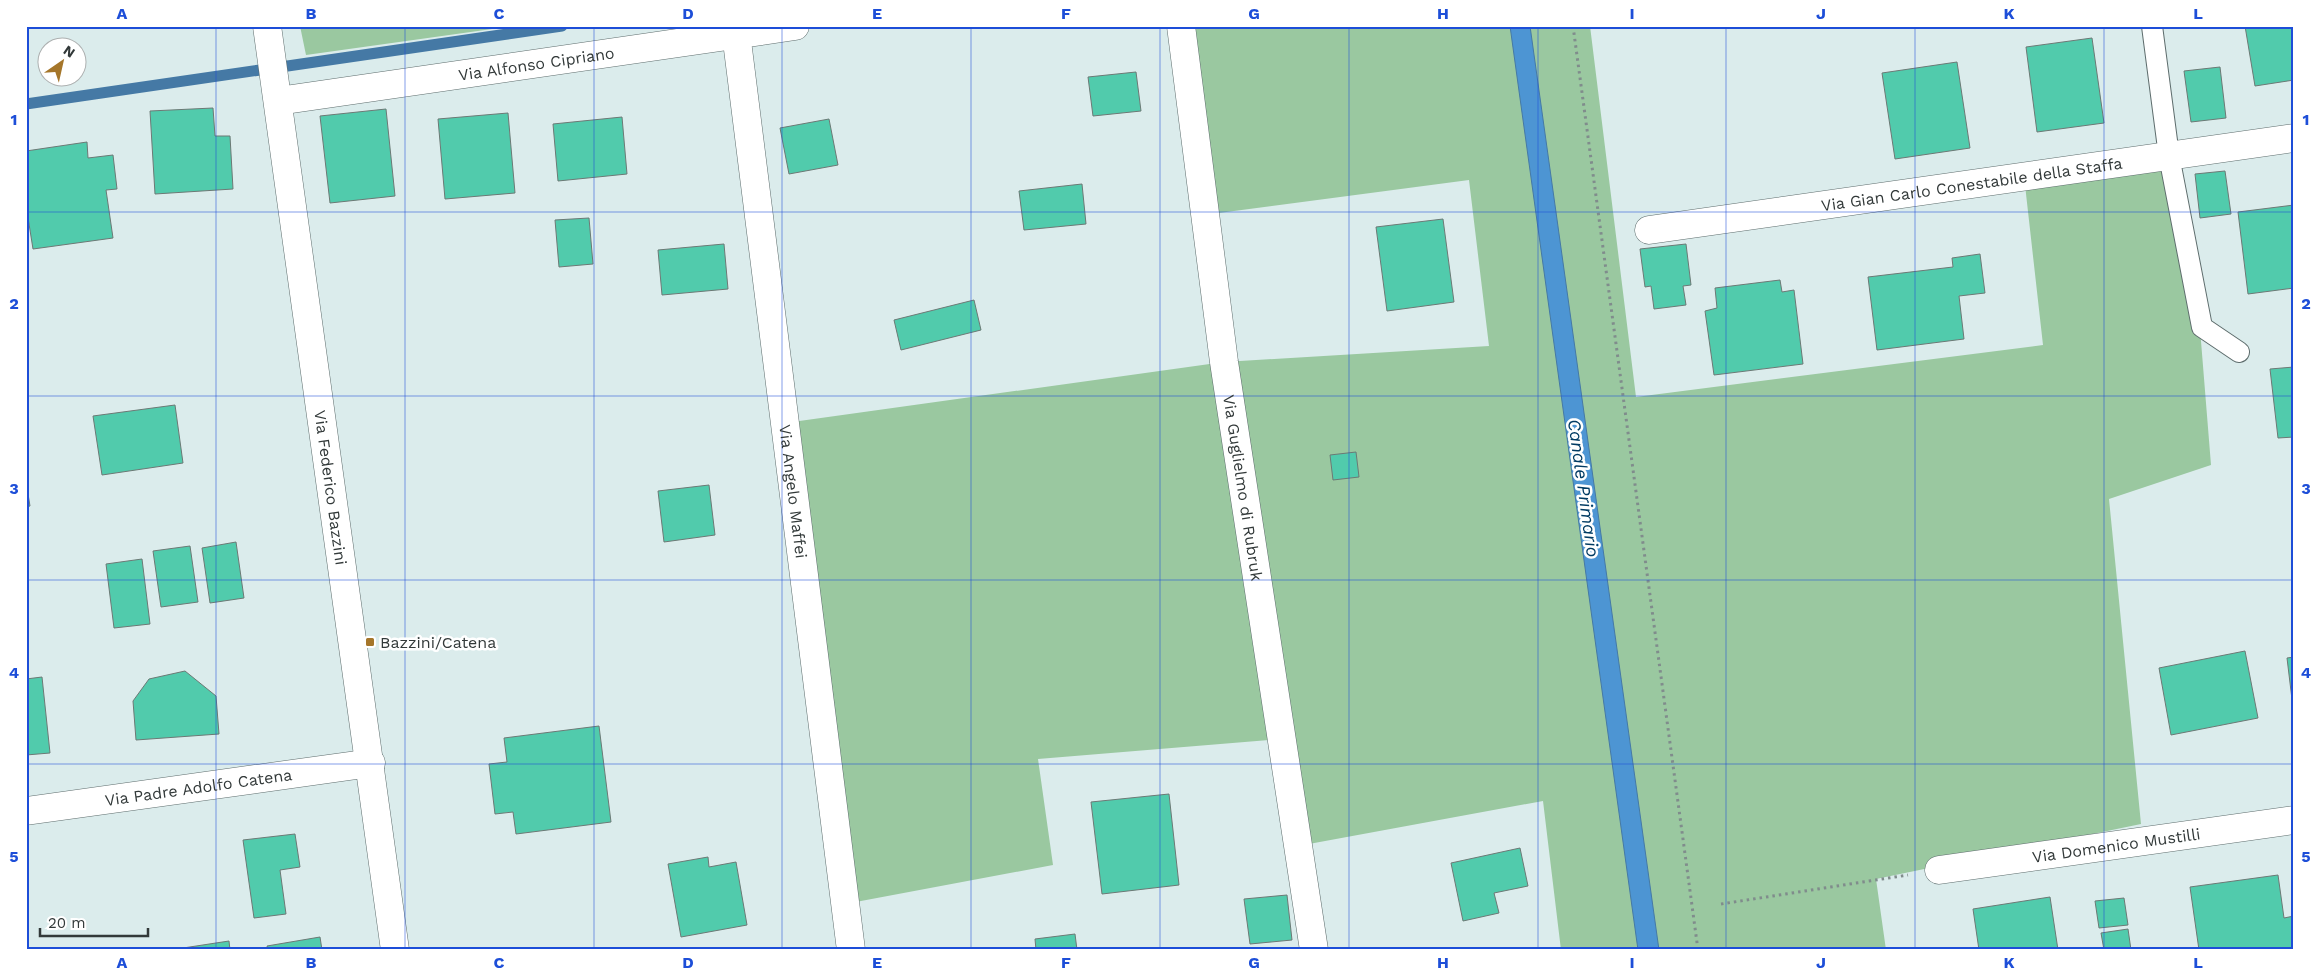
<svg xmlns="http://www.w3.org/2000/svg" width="2320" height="976" font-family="'Work Sans',sans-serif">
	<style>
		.green { fill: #9ac8a0 }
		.water { fill: #4d95d3; stroke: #4579a5 }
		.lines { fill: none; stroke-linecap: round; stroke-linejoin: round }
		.stream { stroke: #4579a5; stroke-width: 11 }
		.building { fill: #51cbac; stroke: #6c7975 }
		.lane-casing { stroke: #5e6d6d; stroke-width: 22 }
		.street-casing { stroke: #5e6d6d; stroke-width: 29 }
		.path { stroke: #808c8c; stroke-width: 3; stroke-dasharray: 2.5 4; stroke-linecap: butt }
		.lane { stroke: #fff; stroke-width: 20 }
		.street { stroke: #fff; stroke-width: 28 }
		.grid { fill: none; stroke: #1d4ed8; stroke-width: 1; stroke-opacity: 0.55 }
		.poi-dot { fill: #a5762a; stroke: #fff; stroke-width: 2 }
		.labels { text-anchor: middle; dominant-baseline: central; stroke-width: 5; stroke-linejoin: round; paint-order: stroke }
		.street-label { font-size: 16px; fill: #323939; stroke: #fff }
		.poi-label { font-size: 16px; fill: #323939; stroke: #fff; text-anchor: start }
		.water-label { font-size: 18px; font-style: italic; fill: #013b63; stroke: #fff }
		.neatline { fill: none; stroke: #1d4ed8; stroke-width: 2 }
		.grid-label { font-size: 16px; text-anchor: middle; font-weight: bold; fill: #1d4ed8 }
	</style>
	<rect width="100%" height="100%" fill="#dbecec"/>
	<path class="green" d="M300,26H513L306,55Z
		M1174,26H1590L1636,397L2043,345L2024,176L2169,156L2198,304L2211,465L2109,499L2141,824L1876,879L1886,950H1561L1543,801L1298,846L1281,739L1038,759L1053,865L845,904L785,423L1224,362L1489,346L1469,180L1196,216Z"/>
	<path class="water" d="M1510,26H1530L1659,950H1638Z"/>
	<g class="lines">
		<path class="stream" d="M26,104L562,26"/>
	</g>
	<path class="building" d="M2245,26H2294V80L2255,86Z
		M2092,38L2104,123L2037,132L2026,47Z
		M1957,62L1970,148L1895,159L1882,73Z
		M2220,67L2226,118L2191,122L2184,71Z
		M1136,72L1141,111L1093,116L1088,77Z
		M213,108L215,136H230L233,189L155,194L150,111Z
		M386,109L395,196L330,203L320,116Z
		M508,113L515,193L445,199L438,119Z
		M622,117L627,174L558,181L553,124Z
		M829,119L838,165L789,174L780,128Z
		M87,142L88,158L113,155L117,189L106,190L113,238L33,249L26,205V151Z
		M2225,171L2231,214L2200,218L2195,174Z
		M1082,184L1086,224L1024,230L1019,191Z
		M2294,205V288L2248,294L2238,212Z
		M589,218L593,264L559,267L555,220Z
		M1443,219L1454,302L1387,311L1376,227Z
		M724,244L728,289L662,295L658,250Z
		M1686,244L1691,285L1683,286L1686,305L1654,309L1651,286L1645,287L1640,249Z
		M1980,254L1985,293L1959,296L1964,339L1877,350L1868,277L1953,267L1952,258Z
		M1780,280L1782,292L1794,290L1803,364L1714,375L1705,311L1717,308L1715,288Z
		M974,300L981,330L901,350L894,320Z
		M2294,367V437L2278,438L2270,369Z
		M175,405L183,463L102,475L93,416Z
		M1356,452L1359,477L1333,480L1330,455Z
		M26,482L30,506L26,507Z
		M709,485L715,535L664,542L658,491Z
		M236,542L244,598L210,603L202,548Z
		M190,546L198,602L161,607L153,551Z
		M142,559L150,624L114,628L106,564Z
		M2245,651L2258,718L2171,735L2159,668Z
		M2294,657V716L2287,658Z
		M185,671L216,696L219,734L136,740L133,701L149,679Z
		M42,677L50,753L26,755V679Z
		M599,726L611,822L516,834L513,812L495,814L489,764L507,762L504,738Z
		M1169,794L1179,885L1102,894L1091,802Z
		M295,834L300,867L280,870L286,914L254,918L243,840Z
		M1520,848L1528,886L1494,893L1499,913L1463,921L1451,863Z
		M708,857L709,867L736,862L747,925L681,937L668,864Z
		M2278,875L2284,918L2294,916V950H2199L2190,887Z
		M1287,895L1292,940L1250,944L1244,899Z
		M2050,897L2058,950H1979L1973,909Z
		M2124,898L2128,925L2099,928L2095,901Z
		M2128,929L2131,950H2104L2101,933Z
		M1075,934L1077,950H1036L1035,939Z
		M320,937L322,950H268L267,946Z
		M229,941L230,950H170Z"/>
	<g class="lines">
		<defs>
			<path id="lane" d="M2152,26L2169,156L2202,327L2239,352"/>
			<g id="street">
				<path id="s1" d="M267,26L395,950"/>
				<path id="s2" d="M1181,26L1224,362L1314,950"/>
				<path id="s3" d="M736,33L851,950"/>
				<path id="s4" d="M278,101L795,26"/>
				<path id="s5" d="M1649,230L2294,138"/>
				<path id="s6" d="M26,811L371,763"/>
				<path id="s7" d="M1939,870L2294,820"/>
			</g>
		</defs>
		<use href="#lane" class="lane-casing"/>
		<use href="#street" class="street-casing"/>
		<path class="path" d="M1573,26L1698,950
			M1721,904L1908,875"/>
		<use href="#lane" class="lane"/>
		<use href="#street" class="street"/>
	</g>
	<path class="grid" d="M216,26V950M405,26V950M594,26V950M782,26V950M971,26V950M1160,26V950M1349,26V950M1538,26V950M1726,26V950M1915,26V950M2104,26V950M26,212H2294M26,396H2294M26,580H2294M26,764H2294"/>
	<rect class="poi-dot" x="365" y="637" width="10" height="10" rx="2.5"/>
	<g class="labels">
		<g class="street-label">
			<text stroke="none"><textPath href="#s4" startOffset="261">Via Alfonso Cipriano</textPath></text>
			<text stroke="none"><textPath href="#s5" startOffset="326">Via Gian Carlo Conestabile della Staffa</textPath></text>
			<text stroke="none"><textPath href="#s1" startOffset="466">Via Federico Bazzini</textPath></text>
			<text stroke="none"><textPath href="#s2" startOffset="466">Via Guglielmo di Rubruk</textPath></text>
			<text stroke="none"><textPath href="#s3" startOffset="462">Via Angelo Maffei</textPath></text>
			<text stroke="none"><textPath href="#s6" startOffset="174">Via Padre Adolfo Catena</textPath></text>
			<text stroke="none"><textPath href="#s7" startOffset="179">Via Domenico Mustilli</textPath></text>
		</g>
		<g class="poi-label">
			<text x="380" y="642">Bazzini/Catena</text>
		</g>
		<g class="water-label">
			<text transform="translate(1584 488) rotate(82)">Canale Primario</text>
		</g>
	</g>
	<rect width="2320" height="976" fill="none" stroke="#ffffff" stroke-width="55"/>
	<g transform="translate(62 62) rotate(34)"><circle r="24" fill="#ffffff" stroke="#adb0b0"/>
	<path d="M0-4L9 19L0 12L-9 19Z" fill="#a5762a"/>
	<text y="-8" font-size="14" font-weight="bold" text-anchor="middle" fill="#323939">N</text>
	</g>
	<path d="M40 928v8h108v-8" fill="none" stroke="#323939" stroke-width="2.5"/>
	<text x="48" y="928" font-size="15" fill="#323939" stroke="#ffffff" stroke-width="4" paint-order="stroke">20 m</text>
	<rect x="28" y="28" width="2264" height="920" class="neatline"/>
	<g class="grid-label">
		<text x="122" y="19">A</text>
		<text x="311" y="19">B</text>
		<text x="499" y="19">C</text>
		<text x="688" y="19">D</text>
		<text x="877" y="19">E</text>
		<text x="1066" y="19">F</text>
		<text x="1254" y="19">G</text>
		<text x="1443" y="19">H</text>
		<text x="1632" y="19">I</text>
		<text x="1821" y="19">J</text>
		<text x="2009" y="19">K</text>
		<text x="2198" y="19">L</text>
		<text x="14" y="125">1</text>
		<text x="2306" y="125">1</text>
		<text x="14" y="309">2</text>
		<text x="2306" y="309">2</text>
		<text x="14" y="494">3</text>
		<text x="2306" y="494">3</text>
		<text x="14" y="678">4</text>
		<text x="2306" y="678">4</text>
		<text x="14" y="862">5</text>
		<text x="2306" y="862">5</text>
		<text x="122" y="968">A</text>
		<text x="311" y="968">B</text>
		<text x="499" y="968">C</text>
		<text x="688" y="968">D</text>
		<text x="877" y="968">E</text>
		<text x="1066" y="968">F</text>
		<text x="1254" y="968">G</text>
		<text x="1443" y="968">H</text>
		<text x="1632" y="968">I</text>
		<text x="1821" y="968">J</text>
		<text x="2009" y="968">K</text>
		<text x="2198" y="968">L</text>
	</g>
</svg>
